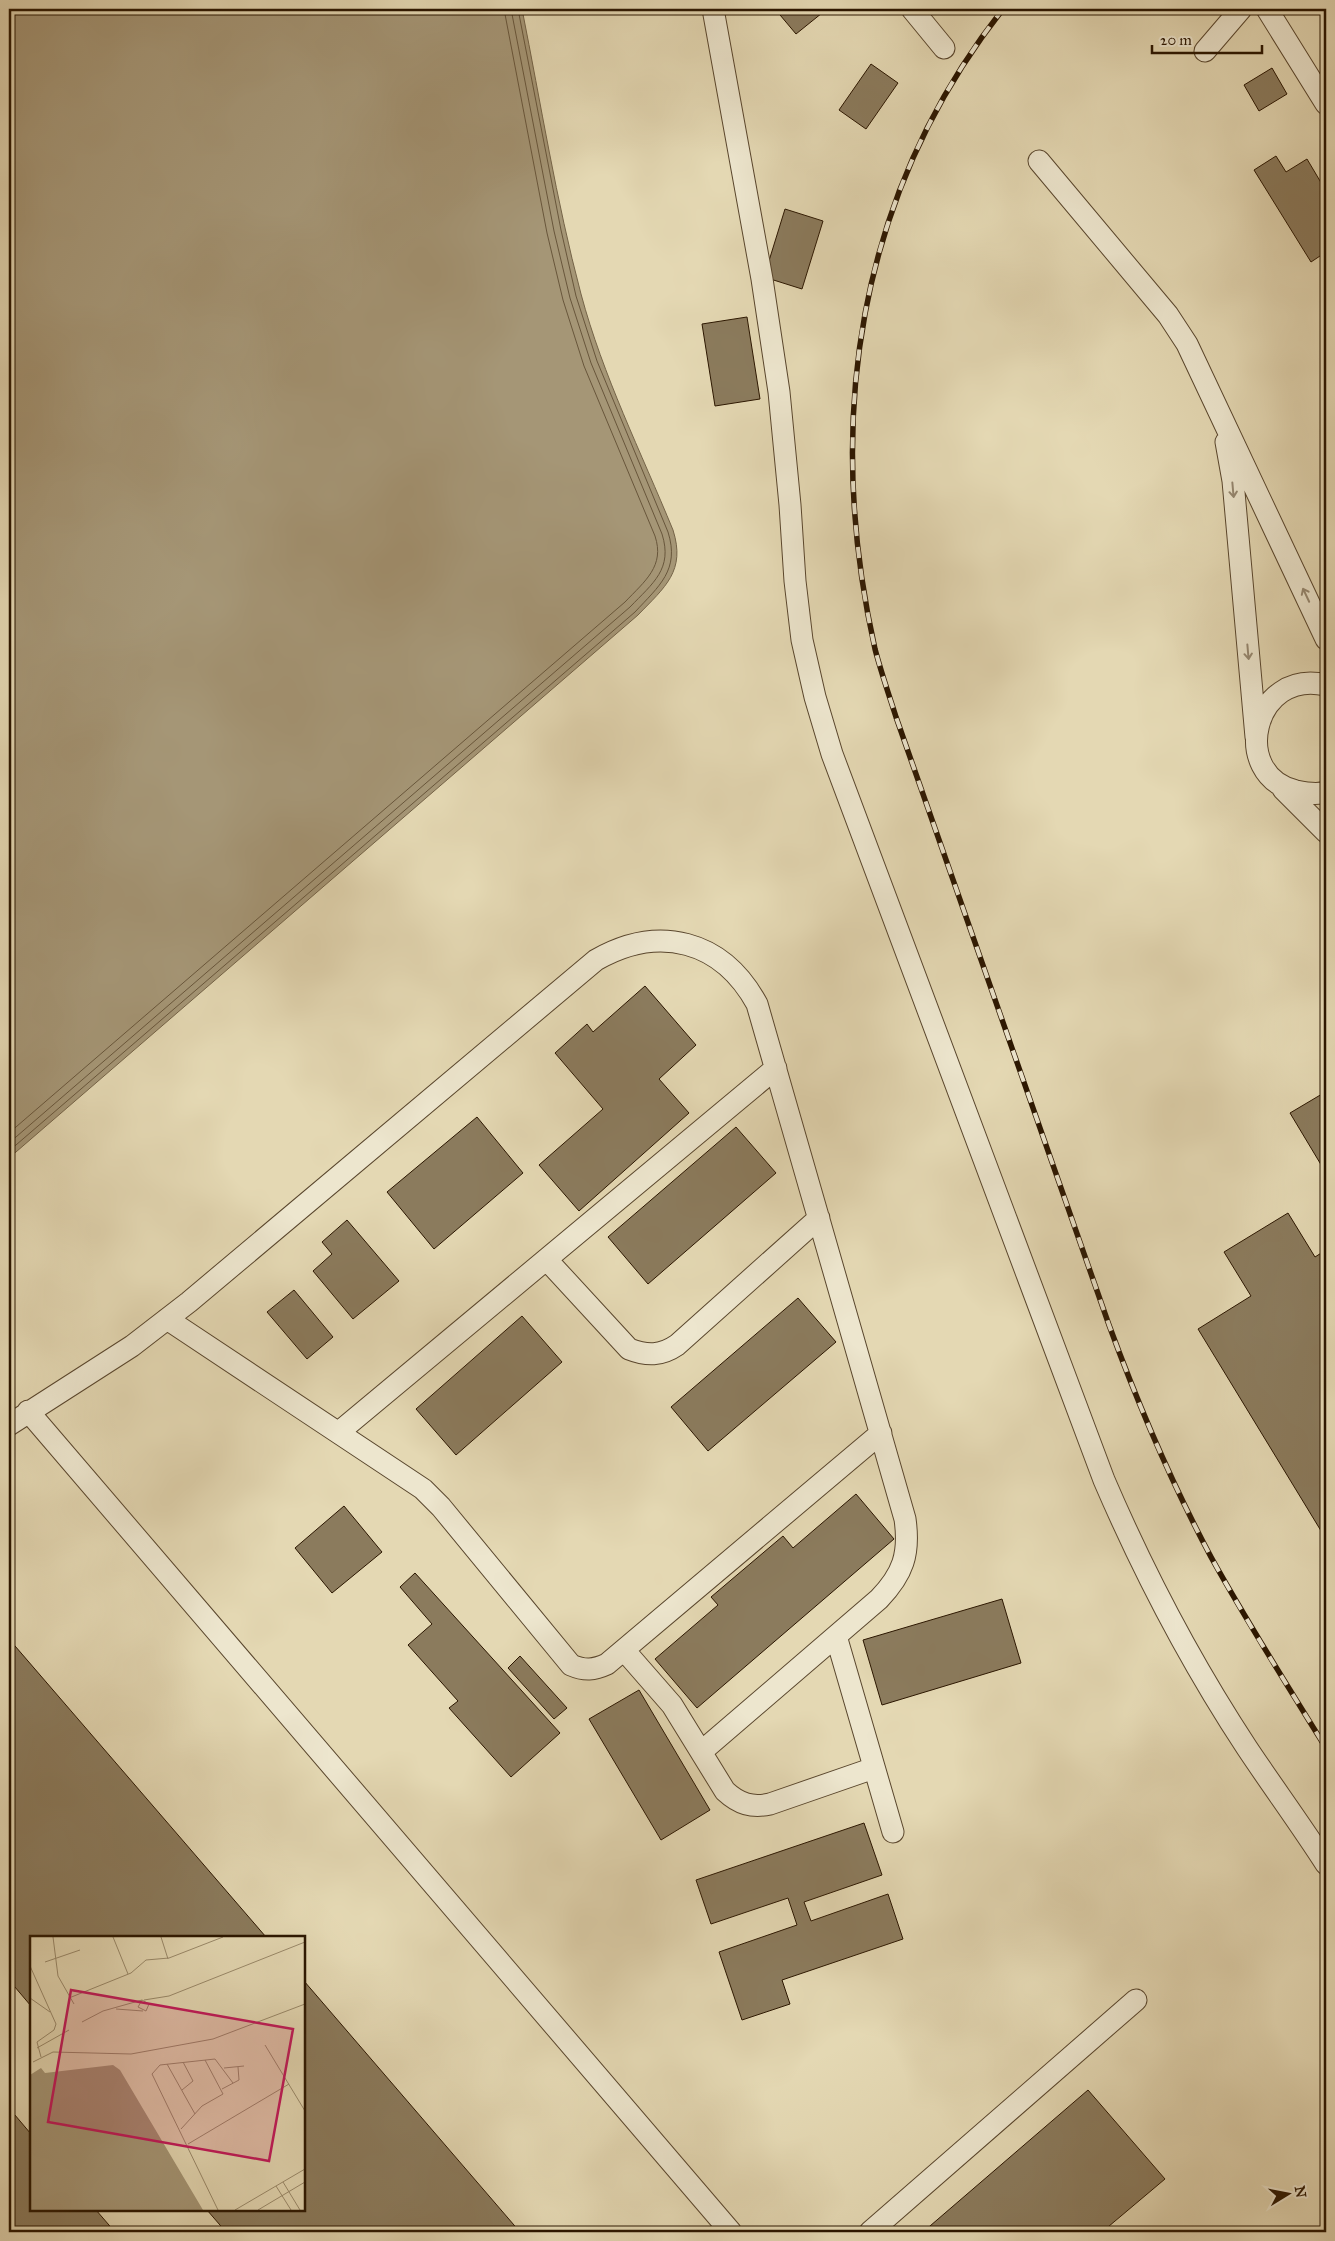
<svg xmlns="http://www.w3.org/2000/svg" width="1335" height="2241" font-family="'IM FELL Great Primer',serif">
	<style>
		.water { fill: #a59676; stroke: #746347 }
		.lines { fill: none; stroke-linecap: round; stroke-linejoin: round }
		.shore { stroke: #68563b; stroke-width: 1 }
		.building { fill: #8b7b5d; stroke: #2b1600 }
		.service-casing { stroke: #59462d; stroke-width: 23 }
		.service { stroke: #ede6ce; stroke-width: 21 }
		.rail-casing { stroke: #2b1600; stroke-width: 5.5 }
		.rail { stroke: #ede6ce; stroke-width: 4; stroke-dasharray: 11; stroke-linecap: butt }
		.oneway { stroke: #968871 }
		.inset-road { fill: none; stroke: #9a8a6b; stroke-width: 1 }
		.view { fill: #c2185b; fill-opacity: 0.15; stroke: #c2185b; stroke-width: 2.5 }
		.inset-edge { fill: none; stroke: #2b1600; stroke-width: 2.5 }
	</style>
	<rect width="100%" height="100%" fill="#e4d8b3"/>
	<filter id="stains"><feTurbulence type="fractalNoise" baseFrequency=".004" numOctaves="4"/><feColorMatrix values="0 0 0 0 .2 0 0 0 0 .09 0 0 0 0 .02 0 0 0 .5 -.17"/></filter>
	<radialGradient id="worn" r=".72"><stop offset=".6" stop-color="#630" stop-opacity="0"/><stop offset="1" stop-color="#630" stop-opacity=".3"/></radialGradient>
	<path class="water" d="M9,9H522C541,104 556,200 581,294C603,376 641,452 673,530C686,571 665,587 638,615L9,1158Z"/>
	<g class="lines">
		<path class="shore" d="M9,1133L625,602C645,581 665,566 655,536L584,366L563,300L547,233L504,9
			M9,1143L630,607C653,583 673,569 662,534L591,363L570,298L554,231L511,9
			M9,1151L635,612C659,586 680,570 668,532L597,361L576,296L561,230L518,9"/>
	</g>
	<path class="building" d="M775,9H827L796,34Z
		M871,64L898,83L866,129L839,110Z
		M1272,68L1287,94L1259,111L1244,85Z
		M1276,156L1286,172L1307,159L1326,191V252L1311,262L1254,170Z
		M785,209L823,221L802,289L764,277Z
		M747,317L760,399L715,406L702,324Z
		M645,986L696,1045L659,1079L689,1113L579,1211L539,1165L603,1109L555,1053L587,1024L593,1032Z
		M1322,1094L1326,1101V1173L1290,1113Z
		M477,1117L523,1173L434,1249L387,1192Z
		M736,1127L776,1173L648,1284L608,1237Z
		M1288,1213L1315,1257L1326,1250V1539L1198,1329L1251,1296L1224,1252Z
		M347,1220L399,1281L353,1319L313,1271L332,1254L322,1242Z
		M294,1290L333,1337L307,1359L267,1312Z
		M798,1298L836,1342L708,1451L671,1407Z
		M522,1316L562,1362L456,1455L416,1409Z
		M856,1494L894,1539L697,1708L655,1659L718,1605L711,1597L783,1536L793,1548Z
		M344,1506L382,1552L332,1593L295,1548Z
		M415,1573L560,1733L511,1777L449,1708L458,1701L408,1645L432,1624L400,1587Z
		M1002,1599L1021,1663L882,1705L863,1640Z
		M9,1639L266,1937H31V2006L9,1980Z
		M520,1656L567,1708L554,1719L508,1668Z
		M639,1690L710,1810L661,1840L589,1719Z
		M864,1823L882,1875L804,1902L811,1921L888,1894L903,1939L782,1980L790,2004L742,2020L719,1952L797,1925L788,1898L711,1924L696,1880Z
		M304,1981L520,2232H226L207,2210H304Z
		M1088,2090L1165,2179L1102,2232H923Z
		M9,2108L31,2134V2210H96L115,2232H9Z"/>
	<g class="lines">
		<defs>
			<path id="service" d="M713,9L762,279L779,392L790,505L795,581L802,640L815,697L832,754L1104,1480C1144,1573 1191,1663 1247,1748C1273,1787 1301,1825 1326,1864
				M912,9L944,48
				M1267,9L1326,104
				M1205,51L1241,9
				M1039,161L1168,315L1187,344L1326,639
				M1226,442L1233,481L1256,737
				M1326,685C1253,668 1229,775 1296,791C1306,793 1317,795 1326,792
				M1283,789L1326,832
				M547,1260L629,1349C647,1356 661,1356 677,1345L819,1218
				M167,1319L423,1489L441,1507L571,1665C585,1671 594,1670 607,1664L881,1433
				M28,1411L731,2232
				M9,1425L132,1346L189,1302L596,960C659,924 722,940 757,1004L905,1519C910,1554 903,1574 879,1599L701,1752
				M339,1432L776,1068
				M836,1636L893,1832
				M624,1650L672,1705L725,1791C739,1804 752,1808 770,1804L874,1768
				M870,2232L1136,2000"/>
		</defs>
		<use href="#service" class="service-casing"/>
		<use href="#service" class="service"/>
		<defs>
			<path id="rail" d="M1003,9C857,195 824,421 875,649C881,672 889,695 896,717L1109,1325C1138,1404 1171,1482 1211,1557C1247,1622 1287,1685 1326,1748"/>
		</defs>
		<use href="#rail" class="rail-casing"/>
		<use href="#rail" class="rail"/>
	</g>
	<defs><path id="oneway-shaft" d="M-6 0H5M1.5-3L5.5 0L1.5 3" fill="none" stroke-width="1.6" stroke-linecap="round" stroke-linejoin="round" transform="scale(1.25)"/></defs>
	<g class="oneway">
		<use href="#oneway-shaft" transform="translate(1233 490) rotate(85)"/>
		<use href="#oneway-shaft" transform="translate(1306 595) rotate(-115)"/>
		<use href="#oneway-shaft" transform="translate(1248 652) rotate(85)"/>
	</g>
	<g transform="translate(30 1936)">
		<rect width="275" height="275" fill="#e4d8b3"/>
		<path d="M83,129L90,134L173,274H0V139L11,132L15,137Z" fill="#a59676"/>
		<path class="inset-road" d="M23,1L28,40L44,68M83,1L98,38M131,1L138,23M15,26L50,14M0,30L26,88L24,94L7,106L11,121M0,62L20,76M39,62L101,37L116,24L139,22L193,1M114,64L139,60L275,6M86,73L113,75M52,86L73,75L112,64L119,68L116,75L108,71L112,64M235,109L275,175M7,112L39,94M3,126L23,116L101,118L183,103L275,68M137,128L165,178M194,132L214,130M192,153L209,144L208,131M152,154L163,145L153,126M151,193L172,170L193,158L175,124M158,208L259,148M253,246L270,274M246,250L261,274M188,274L122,138L130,129L185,123L203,147M205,274L275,233M228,274L275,246"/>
		<path class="view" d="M41,54L263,93L239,225L18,186Z"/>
		<rect width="275" height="275" class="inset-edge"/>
	</g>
	<rect width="1335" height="2241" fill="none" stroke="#e4d8b3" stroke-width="30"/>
	<rect x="10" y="10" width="1315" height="2221" fill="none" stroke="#2b1600" stroke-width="2.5"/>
	<rect x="15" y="15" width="1305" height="2211" fill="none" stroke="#2b1600"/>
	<g transform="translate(1288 2194) rotate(80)" stroke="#ede6ce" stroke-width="4" paint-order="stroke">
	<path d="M0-4L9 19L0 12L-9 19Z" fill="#2b1600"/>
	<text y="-8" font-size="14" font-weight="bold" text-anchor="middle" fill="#2b1600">N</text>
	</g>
	<path d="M1152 45v8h110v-8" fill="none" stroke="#2b1600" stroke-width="2.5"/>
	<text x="1160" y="45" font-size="15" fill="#2b1600" stroke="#ede6ce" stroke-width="4" paint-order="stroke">20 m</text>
	<rect width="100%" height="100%" filter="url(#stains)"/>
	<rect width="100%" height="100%" fill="url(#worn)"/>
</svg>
